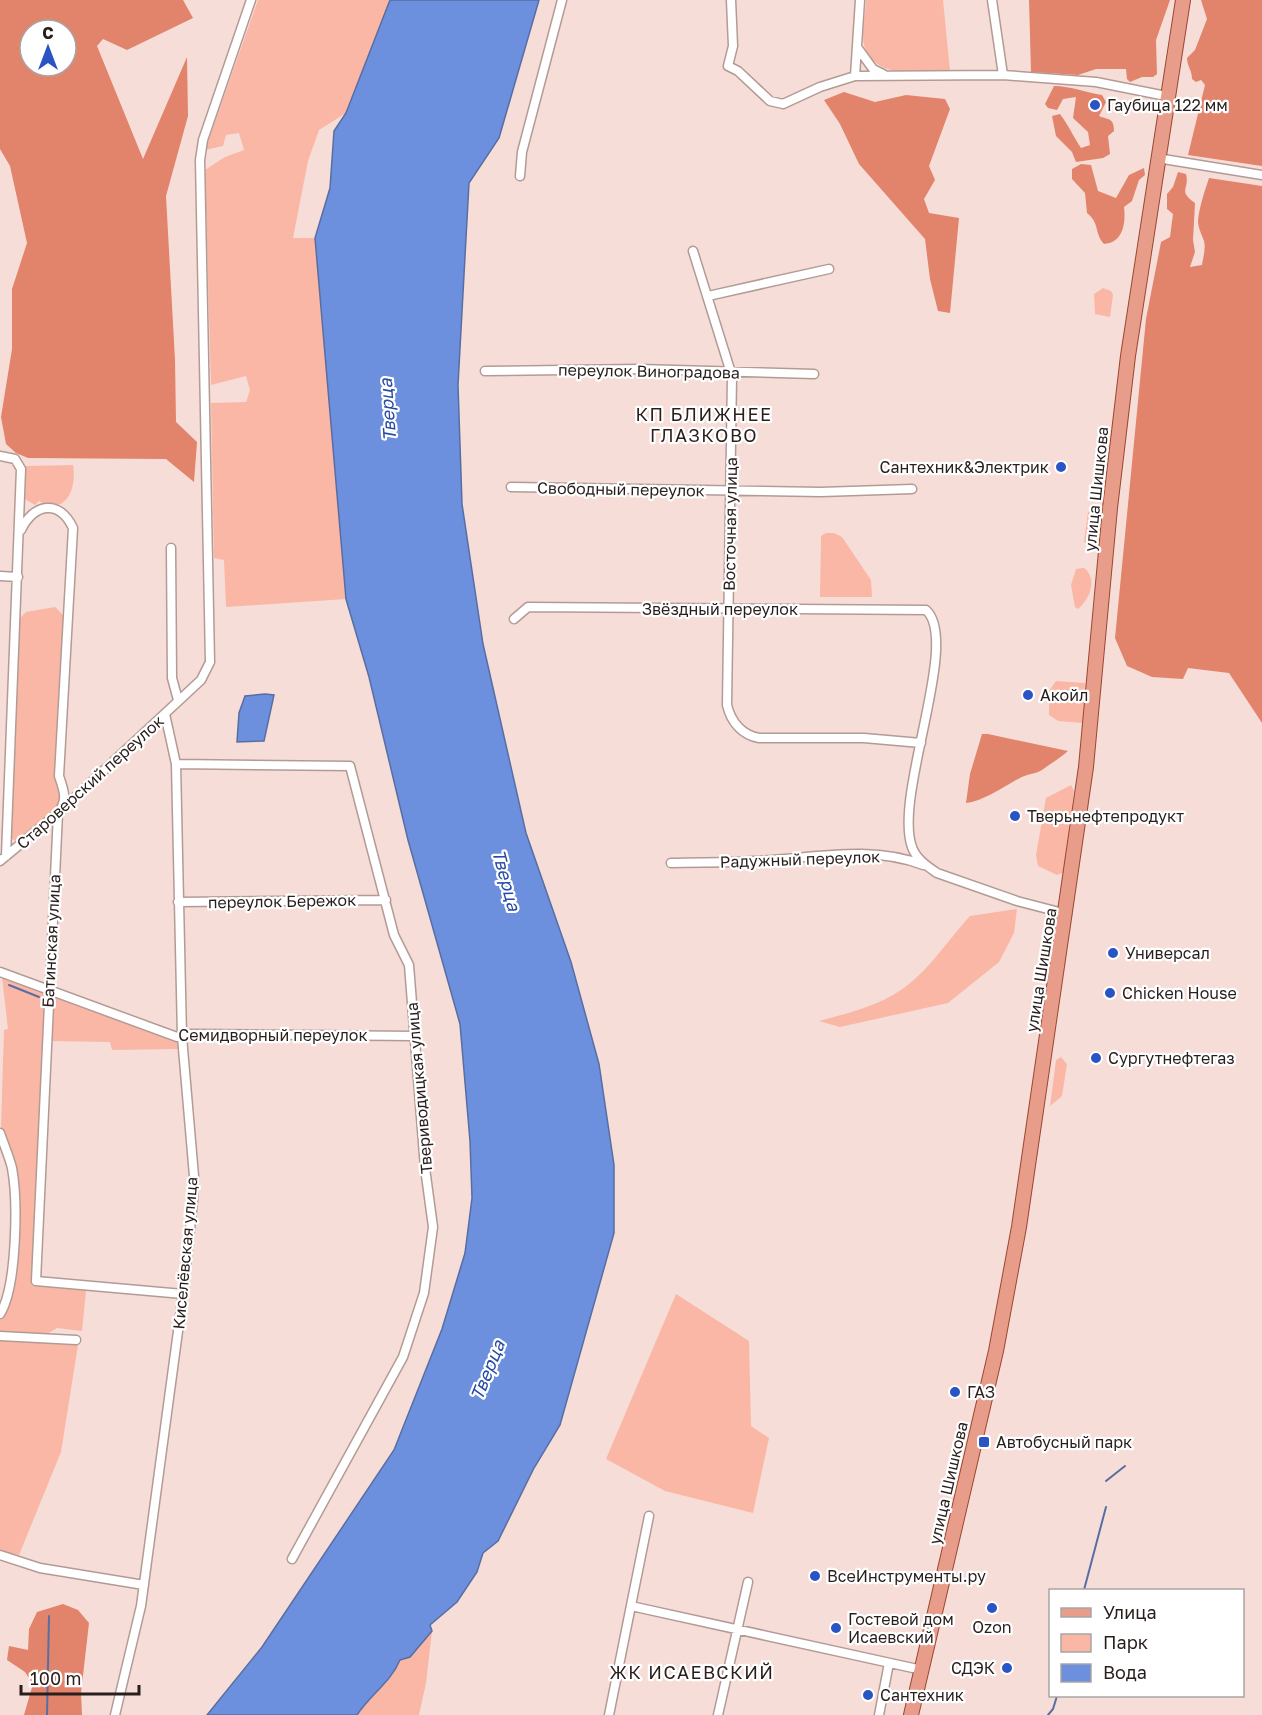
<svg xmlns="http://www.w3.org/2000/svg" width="1262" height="1715" font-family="'Golos Text',sans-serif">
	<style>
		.green { fill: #fab7a5 }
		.forest { fill: #e2836b; fill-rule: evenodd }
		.water { fill: #6c90dd; stroke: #586ea3; stroke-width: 1.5 }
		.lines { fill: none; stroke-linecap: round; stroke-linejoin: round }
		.stream { stroke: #586ea3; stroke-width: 2 }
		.street-casing { stroke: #b39b95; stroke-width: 11 }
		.primary-casing { stroke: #9a4732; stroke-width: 16 }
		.street { stroke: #fff; stroke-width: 8 }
		.primary { stroke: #e89d8b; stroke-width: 14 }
		.poi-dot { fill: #2954c3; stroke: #fff; stroke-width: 2 }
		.labels { text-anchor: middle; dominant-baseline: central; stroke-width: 4.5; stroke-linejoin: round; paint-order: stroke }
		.poi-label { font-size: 16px; fill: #281f1d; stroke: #fff; text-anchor: start }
		.street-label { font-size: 16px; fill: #281f1d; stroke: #fff }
		.water-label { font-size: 18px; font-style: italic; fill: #274ba6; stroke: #fff }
		.neighbourhood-label { font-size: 18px; letter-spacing: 1.5px; fill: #281f1d; stroke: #fff }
	</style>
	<rect width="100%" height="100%" fill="#f7ddd7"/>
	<path class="green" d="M258,0H390L346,113L319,130L308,161L293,238H315L346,599L226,607L224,560L214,558L211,403L246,402L250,390L246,376L211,385L205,170L225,157L244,150L239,133L226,135L223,146L205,150Z
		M866,0H943L950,71C922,71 878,81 865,48C860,36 866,13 866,0Z
		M1103,288L1111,291L1113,295L1110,317L1095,314L1094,294Z
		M73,465C77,487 67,517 39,501L35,505L25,499L26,466Z
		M1094,509L1097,512V546L1093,549L1084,542L1088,512Z
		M826,533H834L842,537L871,580L872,597H820L821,536Z
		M1084,568C1098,579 1090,599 1078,609L1075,607L1071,585L1076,569Z
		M55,607L64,616L57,776L62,798L60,807L17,842L11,838V832L18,620L26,612Z
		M1056,681L1085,683L1083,723L1058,721L1049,715V691Z
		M1071,785L1074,791L1064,872L1057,875L1038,866L1036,855L1046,798Z
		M1017,909L1014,933L999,962L948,1003L840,1027L819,1021C845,1014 870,1008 893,995C924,978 947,941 970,916Z
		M2,977L43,993L45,1000L33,1282L83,1286L86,1291L82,1331L57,1328L45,1335L0,1333V1320L9,1304L17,1247L14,1170L1,1127L4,1030L8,1029Z
		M52,996L177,1043L180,1049L112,1050L110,1042L49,1041Z
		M1061,1057L1067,1064L1062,1096L1050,1106L1056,1060Z
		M676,1294L749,1341L751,1426L769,1438L753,1513L665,1491L606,1459Z
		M0,1337L78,1345L61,1452L19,1555L0,1551Z
		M432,1631L426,1683L419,1715H357C370,1695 391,1682 400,1660L410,1657Z"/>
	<path class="forest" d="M0,0H183L193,18L127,50L103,39L97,46L143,159L187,57L188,116L166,196L175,360L176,422L197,442L194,482L166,459L28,458L16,453L6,444L1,417L12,349V289L27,243L10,166L0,149ZM30,30H66V66H30Z
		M1029,0H1170L1156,40L1157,74L1153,77H1142L1130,82L1127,79L1126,69H1096L1078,75L1031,72Z
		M1201,0H1262V166L1188,155L1205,85L1201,80L1196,82L1192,79C1192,70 1187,66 1187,58L1195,50L1207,19Z
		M1054,86C1071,86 1087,93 1102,95L1106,102L1099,116C1109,120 1114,118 1114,131L1108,136L1110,154L1103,158L1076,162L1072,152L1056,136L1052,116L1060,114C1069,126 1073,136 1081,148L1090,145L1088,132L1073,118L1076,97L1063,99L1057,110L1048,108L1045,104Z
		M844,92L875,102L906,95L945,99L950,109L929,166L935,180L924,199L929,213L959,218L950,313L938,311L930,279L925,239L859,164L840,124L824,100Z
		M1081,164L1091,165L1098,191L1116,198L1129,175L1144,168L1145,175L1139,180L1132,201L1124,207C1126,223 1123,243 1104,244C1094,233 1100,223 1087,213L1085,193L1072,179V169Z
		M1178,172L1186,174C1190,190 1177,190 1195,203L1193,240L1195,252L1190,267L1202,265C1203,258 1206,248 1204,241C1202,235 1199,230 1198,223C1198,211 1205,190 1209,178L1262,186V723L1229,673L1188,668L1183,679L1152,677L1127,666L1115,638L1146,319L1161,242L1170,237L1173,214L1167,209V194L1173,187Z
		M982,734H988L1068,751C1060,758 1050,764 1042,770C1036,774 1026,774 1020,778C1005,786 982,802 966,803L970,774Z
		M63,1604L78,1610L89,1623L81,1693L82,1715H24L33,1684L25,1672L7,1660L9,1646L28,1650L29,1629L37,1612Z"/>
	<path class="water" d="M390,0H539L499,138L469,183L458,385L462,504L483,644L526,833L571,962L599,1064L614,1165V1233L560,1425L534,1468L498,1541L483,1553L477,1572L457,1602L430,1625L432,1631L410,1657L400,1660C391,1682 370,1695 357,1715H207L262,1647L394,1450L442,1329L465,1253L472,1198L470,1141L460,1024L408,840L369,677L346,599L315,238L330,188L334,131L346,113Z
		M265,694L274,695L264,741L237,742L239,713L245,696Z"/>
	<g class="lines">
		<path class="stream" d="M9,985L39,997
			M1106,1481L1125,1466
			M1084,1590L1106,1507
			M47,1715L49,1616
			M1048,1715L1053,1709L1057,1696"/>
		<defs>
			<path id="street" d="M731,0L733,46L728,66L738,71L770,101L783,104L820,87L855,76L1003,75L1096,82L1166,96
				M992,0L1003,75
				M857,47L873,69L883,74
				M855,76L860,0
				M1157,158L1262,175
				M520,176L522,152L562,0
				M693,251L732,376L727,705C731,722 742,735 759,738H864L921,743
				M708,296L829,269
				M485,371L639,369L814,374
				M0,456L15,459L21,469L6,856
				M511,487L821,492L912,489
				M21,530C33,504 59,498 73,528L59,776C64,791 68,800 58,813L36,1281L183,1294
				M171,548L172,678L178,700
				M0,576L18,577
				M514,619L528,607L926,610C961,641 893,796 912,847C916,859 927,866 937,873L1017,901L1067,914
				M176,764L350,766L394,935L409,965L425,1168L433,1227L424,1293L403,1357L292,1559
				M0,861L58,813L201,680L210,662L200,160L203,140L251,0
				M671,863C698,862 726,863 754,861C810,859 870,844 923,865
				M178,902L386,900
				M0,972L177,1037L189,1034L413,1036
				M0,1133C4,1145 9,1156 12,1168C18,1201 17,1287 0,1314
				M0,1336L76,1340
				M0,1555L40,1568L144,1585
				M631,1606L922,1670
				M115,1715L141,1606L183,1294L193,1201L194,1176L182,1037L176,764L165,714
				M609,1715L649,1516
				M718,1715L748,1582
				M879,1715L889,1663"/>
			<path id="primary" d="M911,1715L996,1351L1019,1227L1086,767L1110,508L1128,356L1183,0"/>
		</defs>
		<use href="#street" class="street-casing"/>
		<use href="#primary" class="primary-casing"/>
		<use href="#street" class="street"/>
		<use href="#primary" class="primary"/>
	</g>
	<g class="poi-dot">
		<circle cx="1095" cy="105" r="6"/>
		<circle cx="1061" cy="467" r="6"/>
		<circle cx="1028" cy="695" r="6"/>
		<circle cx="1015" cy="816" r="6"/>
		<circle cx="1113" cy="953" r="6"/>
		<circle cx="1110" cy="993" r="6"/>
		<circle cx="1096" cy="1058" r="6"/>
		<circle cx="955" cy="1392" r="6"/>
		<rect x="978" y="1436" width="12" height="12" rx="3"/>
		<circle cx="815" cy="1576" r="6"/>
		<circle cx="992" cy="1608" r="6"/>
		<circle cx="836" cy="1628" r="6"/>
		<circle cx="1007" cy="1668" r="6"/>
		<circle cx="868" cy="1695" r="6"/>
	</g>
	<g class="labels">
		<g class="poi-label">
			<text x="1107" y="105">Гаубица 122 мм</text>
			<text x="1049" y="467" text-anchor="end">Сантехник&amp;Электрик</text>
			<text x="1040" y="695">Акойл</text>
			<text x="1027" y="816">Тверьнефтепродукт</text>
			<text x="1125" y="953">Универсал</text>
			<text x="1122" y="993">Chicken House</text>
			<text x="1108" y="1058">Сургутнефтегаз</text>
			<text x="967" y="1392">ГАЗ</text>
			<text x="996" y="1442">Автобусный парк</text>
			<text x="827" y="1576">ВсеИнструменты.ру</text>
			<text x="848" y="1619">Гостевой дом<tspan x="848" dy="18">Исаевский</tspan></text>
			<text x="992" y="1627" text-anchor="middle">Ozon</text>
			<text x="995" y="1668" text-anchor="end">СДЭК</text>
			<text x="880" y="1695">Сантехник</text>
		</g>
		<g class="street-label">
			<text transform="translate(649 371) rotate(1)">переулок Виноградова</text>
			<text transform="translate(621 489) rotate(1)">Свободный переулок</text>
			<text transform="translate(1096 489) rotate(-84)">улица Шишкова</text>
			<text transform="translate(730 524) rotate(-89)">Восточная улица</text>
			<text x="720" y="609">Звёздный переулок</text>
			<text transform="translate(90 782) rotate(-42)">Староверский переулок</text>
			<text transform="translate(800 859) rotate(-2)">Радужный переулок</text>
			<text transform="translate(282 901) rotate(-1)">переулок Бережок</text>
			<text transform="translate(51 941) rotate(-87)">Батинская улица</text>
			<text transform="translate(1041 970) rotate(-81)">улица Шишкова</text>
			<text x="273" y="1035">Семидворный переулок</text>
			<text transform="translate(419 1088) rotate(-95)">Твериводицкая улица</text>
			<text transform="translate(185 1253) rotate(-85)">Киселёвская улица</text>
			<text transform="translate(948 1483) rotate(-77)">улица Шишкова</text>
		</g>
		<g class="water-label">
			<text transform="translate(387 410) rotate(-94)">Тверца</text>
			<text transform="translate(507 880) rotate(75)">Тверца</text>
			<text transform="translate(487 1370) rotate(-68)">Тверца</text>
		</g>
		<g class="neighbourhood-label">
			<text x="704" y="414">КП БЛИЖНЕЕ<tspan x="704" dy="21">ГЛАЗКОВО</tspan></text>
			<text x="692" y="1672">ЖК ИСАЕВСКИЙ</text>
		</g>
	</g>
	<rect x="1049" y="1589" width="195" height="108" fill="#ffffff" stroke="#a9a5a5" stroke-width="1.5"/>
	<rect x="1061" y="1608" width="30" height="9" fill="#e89d8b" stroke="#a9a5a5" stroke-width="1.5"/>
	<text x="1103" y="1619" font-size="18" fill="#281f1d">Улица</text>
	<rect x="1061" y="1634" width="30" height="18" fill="#fab7a5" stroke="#a9a5a5" stroke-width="1.5"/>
	<text x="1103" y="1649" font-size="18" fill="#281f1d">Парк</text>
	<rect x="1061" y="1664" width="30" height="18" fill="#6c90dd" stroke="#a9a5a5" stroke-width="1.5"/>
	<text x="1103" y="1679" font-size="18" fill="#281f1d">Вода</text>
	<g transform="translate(48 48)"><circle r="28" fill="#ffffff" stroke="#a9a5a5" stroke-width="1.5"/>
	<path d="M0-4.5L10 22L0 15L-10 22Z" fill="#2954c3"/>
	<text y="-9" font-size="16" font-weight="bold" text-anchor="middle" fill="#281f1d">С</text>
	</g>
	<path d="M21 1685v9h118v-9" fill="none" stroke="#281f1d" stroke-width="3"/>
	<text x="30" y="1685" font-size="18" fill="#281f1d" stroke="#ffffff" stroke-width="4.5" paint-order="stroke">100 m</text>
</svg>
